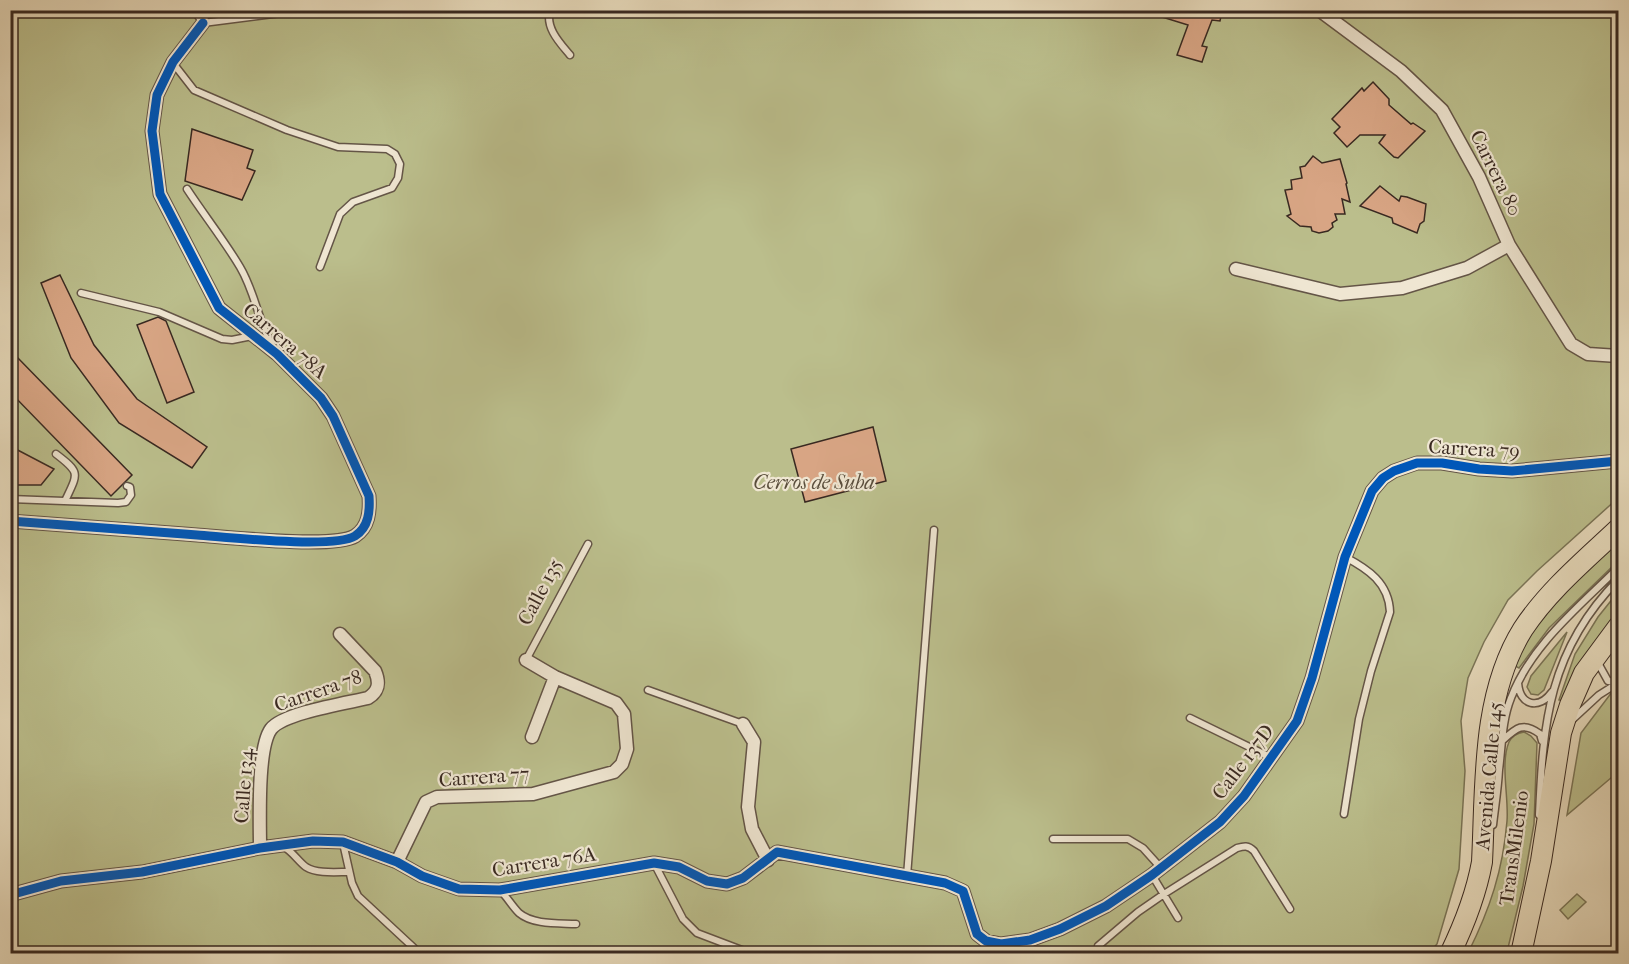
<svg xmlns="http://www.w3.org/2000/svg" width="1629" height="964" font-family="'IM FELL French Canon',serif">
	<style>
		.green { fill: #bbbe8c; stroke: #7a7456; stroke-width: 1.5 }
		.building { fill: #d8a584; stroke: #392921; stroke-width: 1.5 }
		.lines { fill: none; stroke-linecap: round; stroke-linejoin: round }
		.service-casing { stroke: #645547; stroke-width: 9 }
		.minor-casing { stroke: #645547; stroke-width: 15 }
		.primary-casing { stroke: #392921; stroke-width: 22 }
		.service { stroke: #efe6d2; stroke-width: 6 }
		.minor { stroke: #efe6d2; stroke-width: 12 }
		.primary { stroke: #e6d9ba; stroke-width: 20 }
		.cycleway-casing { stroke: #efe6d2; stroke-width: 13 }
		.cycleway { stroke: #0057b8; stroke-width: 9 }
		.labels { text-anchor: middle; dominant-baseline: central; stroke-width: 4.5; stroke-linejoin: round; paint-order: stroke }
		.street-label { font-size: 20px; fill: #392921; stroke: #efe6d2 }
		.park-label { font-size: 20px; font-style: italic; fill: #5a4e3c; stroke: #efe6d2 }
	</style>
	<rect width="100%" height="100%" fill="#e6d9ba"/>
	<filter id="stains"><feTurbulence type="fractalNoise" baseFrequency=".00333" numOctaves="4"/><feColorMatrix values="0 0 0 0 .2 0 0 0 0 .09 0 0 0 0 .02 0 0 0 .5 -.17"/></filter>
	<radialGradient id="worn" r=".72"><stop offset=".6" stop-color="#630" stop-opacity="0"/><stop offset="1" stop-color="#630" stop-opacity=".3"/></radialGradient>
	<path class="green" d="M11,11H1618V498L1537,571L1508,600L1484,642L1468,678L1461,721L1465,771L1459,869L1437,944L1429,953H11Z
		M1618,536V561L1549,628L1519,668L1513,665L1534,628L1558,595Z
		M1618,592V612L1583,658L1565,701L1559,700L1575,654L1598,617Z
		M1567,632L1544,690L1538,695L1531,694L1527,687L1531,676Z
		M1618,684V772L1567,815L1581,733Z
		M1524,732L1531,736L1537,743L1534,824L1523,886L1507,952L1506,954L1468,953C1490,909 1503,870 1507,821C1509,798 1500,763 1509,742C1512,736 1518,733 1524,732Z
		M1577,894L1586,902L1568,919L1560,910Z"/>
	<path class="building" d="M1149,10H1217L1222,12L1220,21L1212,20L1202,46L1207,47L1202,62L1177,55L1188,25L1149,13Z
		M1373,82L1389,99V105L1411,124L1413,123L1425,131L1398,158L1394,157L1379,143L1385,135H1360L1347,147L1334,133L1340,127L1332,119L1362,88L1364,91Z
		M192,129L253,150L247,168L255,171L242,200L185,181Z
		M1313,156L1322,163L1340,159L1347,183L1346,184L1350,202L1342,199L1345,214H1335L1337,220L1332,223L1333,227L1328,231L1319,233L1312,231L1311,227L1300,226L1287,216L1291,214L1285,190L1292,189L1291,180L1302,178L1300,167L1305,166Z
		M1380,186L1399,201L1401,196L1407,197L1426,204L1424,221L1420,224L1417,233L1393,223L1392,218L1360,206Z
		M60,275L94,345L137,399L207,447L192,468L119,423L71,358L41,283Z
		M158,317L166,321L194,392L167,403L137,325Z
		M16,356L132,475L111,496L10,392V362Z
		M873,427L886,481L805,502L791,449Z
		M10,446L54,469L41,485H10Z"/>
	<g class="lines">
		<defs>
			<path id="service" d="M194,10L203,23L305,10
				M550,10C545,28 560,43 570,55
				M173,63L194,90L287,130L338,147L387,149L395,154L400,164L398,178L392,188L353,202L340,214L320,267
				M187,189C204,215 224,240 240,267C255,292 258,321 272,345
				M81,293L159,312L222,339L232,340L252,336
				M56,454C81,473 78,473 65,501
				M10,499L118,503L126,502L131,495L130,487L127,486
				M526,660L588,544
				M1598,663L1608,681L1618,682
				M1518,683C1520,706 1539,710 1552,692
				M648,690L743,724
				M1190,718L1272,758
				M1573,719L1599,695L1618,683
				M1502,741C1516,728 1523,721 1540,734L1542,741
				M1344,814L1359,719L1371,671L1390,612C1389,583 1368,569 1345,557
				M1539,815C1543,722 1549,650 1618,580
				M1493,825C1495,807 1498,789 1499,770C1502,747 1502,720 1511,698C1531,645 1580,606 1618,568
				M1053,839H1128L1143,848L1161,868
				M343,843L352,883L358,896L414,948
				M284,847C293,852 298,861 306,867C317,874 336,872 349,872
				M654,863L683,919L697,933L747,952
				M1152,875L1178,918
				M907,876L934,530
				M500,890C507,897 512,906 519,913C533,925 559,923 576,924
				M1007,946L1024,954
				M1098,946L1138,912L1164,894L1237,848C1244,846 1248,845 1254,851L1290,909"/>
			<path id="minor" d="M1319,10L1401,71L1442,110L1479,177L1509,245L1571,344L1588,354L1618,356
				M1618,37V77
				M1236,269L1340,294L1402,288L1467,268L1509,245
				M10,521C73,526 135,530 197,535C226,537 334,549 355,536C369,527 370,511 369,496L333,416L321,398L277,354L219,308L160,194L152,131L157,95L173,62L203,23
				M743,724L754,742L748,807L752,829L768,860
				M532,737L555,677
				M260,848C260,821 257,748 271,729C283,713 347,703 368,698C379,691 380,683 375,671L340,634
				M397,862L426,802L437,797L533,794L614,772L622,764L627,749L624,714L616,703L555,677L526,660
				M10,895L61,881L142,872L260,848L313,841L343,842L397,862L422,876L459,889L500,890L654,863L679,867L707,881L727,884L743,878L777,852L945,883L963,891L977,934L986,941L1001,944L1030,940L1060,929L1106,906L1152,875L1220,822L1244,796L1297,721L1312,678L1345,557L1372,491L1383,478L1394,471L1417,463H1442L1479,469L1512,471L1618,461"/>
			<path id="primary" d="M1450,954C1465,923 1476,895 1482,862C1486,786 1481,696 1523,629C1548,591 1585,560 1618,529
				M1521,954L1541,861L1561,733L1570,705L1584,673L1618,627"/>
		</defs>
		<use href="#service" class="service-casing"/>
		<use href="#minor" class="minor-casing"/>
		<use href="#primary" class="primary-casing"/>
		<use href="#service" class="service"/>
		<use href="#minor" class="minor"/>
		<use href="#primary" class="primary"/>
		<defs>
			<path id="cycleway" d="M10,521C73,526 135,530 197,535C226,537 334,549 355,536C369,527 370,511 369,496L333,416L321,398L277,354L219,308L160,194L152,131L157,95L173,62L203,23
				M10,895L61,881L142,872L260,848L313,841L343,842L397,862L422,876L459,889L500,890L654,863L679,867L707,881L727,884L743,878L777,852L945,883L963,891L977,934L986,941L1001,944L1030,940L1060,929L1106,906L1152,875L1220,822L1244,796L1297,721L1312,678L1345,557L1372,491L1383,478L1394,471L1417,463H1442L1479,469L1512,471L1618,461"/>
		</defs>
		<use href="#cycleway" class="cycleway-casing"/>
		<use href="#cycleway" class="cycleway"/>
	</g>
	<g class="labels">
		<g class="street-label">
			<text transform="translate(1496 173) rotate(64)">Carrera 80</text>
			<text transform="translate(285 341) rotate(41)">Carrera 78A</text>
			<text transform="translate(1474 449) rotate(3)">Carrera 79</text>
			<text transform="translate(540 592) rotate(-62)">Calle 135</text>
			<text transform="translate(318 691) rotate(-19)">Carrera 78</text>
			<text transform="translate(1243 762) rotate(-53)">Calle 137D</text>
			<text transform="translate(1489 776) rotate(-85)">Avenida Calle 145</text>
			<text transform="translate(484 777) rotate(-4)">Carrera 77</text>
			<text transform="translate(244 786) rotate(-86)">Calle 134</text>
			<text transform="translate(1514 848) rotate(-82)">TransMilenio</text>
			<text transform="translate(544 862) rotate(-9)">Carrera 76A</text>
		</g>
		<g class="park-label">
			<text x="814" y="482">Cerros de Suba</text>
		</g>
	</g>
	<rect width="1629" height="964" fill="none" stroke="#e6d9ba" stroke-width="36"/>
	<rect x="12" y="12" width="1605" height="940" fill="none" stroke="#392921" stroke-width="3"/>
	<rect x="18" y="18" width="1593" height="928" fill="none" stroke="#392921" stroke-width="1.5"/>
	<rect width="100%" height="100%" filter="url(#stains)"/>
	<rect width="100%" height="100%" fill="url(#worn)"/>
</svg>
